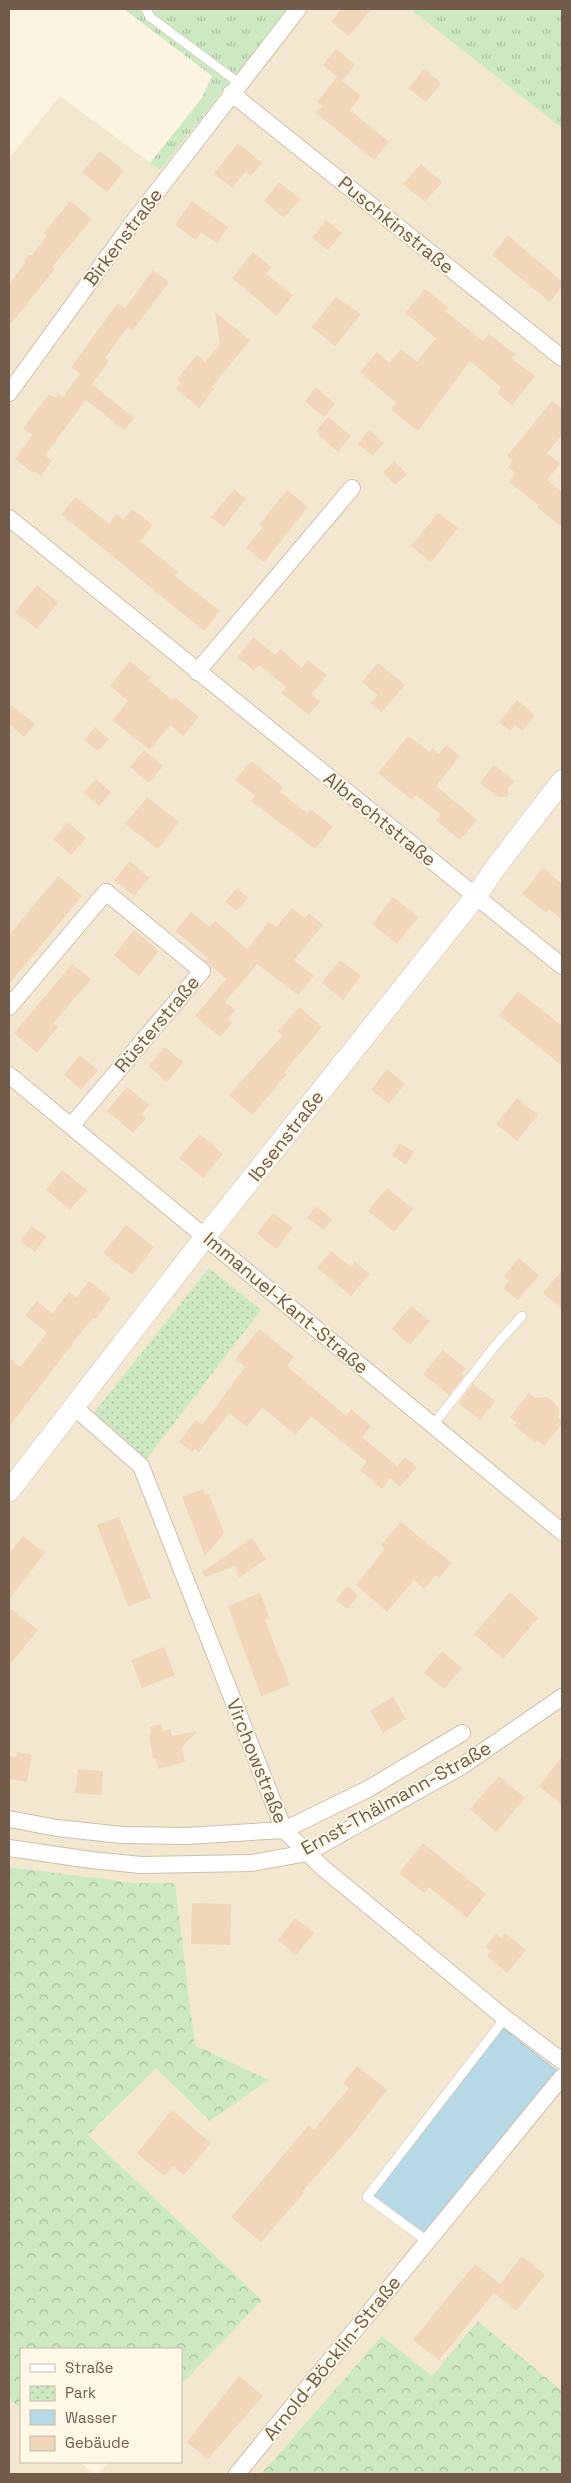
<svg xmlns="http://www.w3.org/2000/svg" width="571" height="2483" font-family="'Space Grotesk',sans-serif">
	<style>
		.residential { fill: #f3e7d0 }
		.grass { fill: url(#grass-tufts) }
		.forest { fill: url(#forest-crowns) }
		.park { fill: url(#park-dots) }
		.water { fill: #b7d9e5; stroke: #9dc7d6 }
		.building { fill: #f1d6b9 }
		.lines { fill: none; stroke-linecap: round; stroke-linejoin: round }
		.service-casing { stroke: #cfbfac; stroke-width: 10 }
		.minor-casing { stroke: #cfbfac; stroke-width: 18 }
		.tertiary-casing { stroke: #cfbfac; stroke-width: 22 }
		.service { stroke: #fff; stroke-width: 9 }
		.minor { stroke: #fff; stroke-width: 16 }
		.tertiary { stroke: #fff; stroke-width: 21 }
		.labels { text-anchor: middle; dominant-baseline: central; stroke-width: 4; stroke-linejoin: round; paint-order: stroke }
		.street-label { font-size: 19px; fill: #725c49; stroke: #fff8e7 }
	</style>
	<defs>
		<pattern id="grass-tufts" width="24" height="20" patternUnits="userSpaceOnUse" patternTransform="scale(1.25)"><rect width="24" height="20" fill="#cce9c1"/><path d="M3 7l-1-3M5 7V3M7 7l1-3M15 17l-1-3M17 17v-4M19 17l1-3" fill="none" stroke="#aac09f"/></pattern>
		<pattern id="forest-crowns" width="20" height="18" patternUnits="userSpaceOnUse" patternTransform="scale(1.25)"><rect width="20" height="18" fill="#cce9c1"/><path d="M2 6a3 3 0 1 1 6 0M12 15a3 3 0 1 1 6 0" fill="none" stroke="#aac09f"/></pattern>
		<pattern id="park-dots" width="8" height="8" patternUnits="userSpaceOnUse" patternTransform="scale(1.25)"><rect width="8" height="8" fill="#cce9c1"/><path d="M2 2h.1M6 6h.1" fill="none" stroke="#aac09f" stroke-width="1.8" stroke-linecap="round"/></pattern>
	</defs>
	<rect width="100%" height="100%" fill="#fcf4e1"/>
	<path class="residential" d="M288,9H410L562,128V2391L478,2321L432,2377L382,2336L261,2474H97L109,2462H181V2385L262,2300L88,2135L156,2067L268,2080L195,2045L175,1883H136L9,1867V158L60,96L160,170Z
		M9,2398L21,2409V2462H80L94,2474H9Z"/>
	<path class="grass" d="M124,9H288L160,170L150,163L202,98L212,76Z
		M410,9H562V128Z"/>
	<path class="forest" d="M9,1867L136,1883H175L195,2045L268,2080L210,2121L156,2068L88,2135L262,2300L181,2385V2349H21V2409L9,2398Z
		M478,2321L562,2391V2474H261L382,2336L432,2376Z"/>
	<path class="park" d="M209,1268L261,1310L141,1466L89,1419Z"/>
	<path class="water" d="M500,2026L562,2075L427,2241L367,2197Z"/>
	<path class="building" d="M341,9H371L349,36L331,22Z
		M336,49L355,65L342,81L323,65Z
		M424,69L441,83L426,102L408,88Z
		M337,77L361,96L350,110L389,142L374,160L316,113L322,106L317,102Z
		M238,143L262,163L251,176L246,171L232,188L214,173Z
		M100,151L124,171L107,192L82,172Z
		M421,164L442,182L425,202L403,184Z
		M279,182L300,199L284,218L264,201Z
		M70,201L92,219L52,267L55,269L9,326V284L25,263L24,260L29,255H32L47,236L44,233Z
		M192,201L228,227L217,243L201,232L196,240L175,225Z
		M326,220L342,233L328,250L312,238Z
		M508,235L562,282V286L550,302L492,255Z
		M253,252L272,267L266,274L293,295L277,316L232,278Z
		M153,270L169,282L132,331L128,327L105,358L109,361L92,384L134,418L124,430L86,400L48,451L46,456L52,461L41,476L34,471L33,473L15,459L32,435L23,428L49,394L55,398L58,393L63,397L80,374L71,367L118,303L125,308Z
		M425,289L448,307L445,311L483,341L489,334L516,355L511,358L535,376L512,405L497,393L501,387L470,361L418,431L391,410L396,403L360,372L377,352L390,363L401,349L417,362L436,338L405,313Z
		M336,297L361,314L335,346L312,327Z
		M215,312L250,340L212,387L214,389L199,408L176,389L180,384L178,378L197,355L205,362L220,344Z
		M316,387L335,404L324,417L305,401Z
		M552,401L562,409V435L547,453L560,464L547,480L562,492V527L537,507L539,505L509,482L515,473L508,467L513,460L507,456Z
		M328,417L351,436L338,452L318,435L319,434L316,431Z
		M369,430L384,443L373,456L358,444Z
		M394,461L407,474L395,485L383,473Z
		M234,489L246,499L224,527L211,517Z
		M287,490L308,507L264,562L246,548L263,527L259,525Z
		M76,497L109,524L116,514L123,520L132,509L153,525L140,541L178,572L175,576L220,611L204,631L61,514Z
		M438,513L458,528L431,562L411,546Z
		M37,585L58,603L37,629L15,612Z
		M254,637L275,655L280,649L302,668L308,660L327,675L311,694L320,702L309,715L281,693L286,687L259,665L254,671L237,657Z
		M130,661L151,678L148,680L172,700L175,697L199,717L183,736L170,725L150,750L112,720L128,701L110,686Z
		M378,663L405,685L382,712L370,703L378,695L362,682Z
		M517,700L535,715L523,731L515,725L510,731L499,722Z
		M9,703L35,724L24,737L9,724Z
		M95,727L109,739L98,751L84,740Z
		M408,736L430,752L433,748L439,754L446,745L460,756L436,786L477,820L460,840L436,820L441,815L416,795L412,800L378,773Z
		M144,750L163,766L149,783L130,767Z
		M251,761L283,787L280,792L307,813L311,809L333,827L315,849L251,801L255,796L235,780Z
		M494,765L514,781L508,789V797H498L480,783Z
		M96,779L111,792L99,806L84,793Z
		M147,797L179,822L158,849L125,824Z
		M68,822L86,838L71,855L53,839Z
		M130,861L149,878L134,896L114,880Z
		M543,868L562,884V920L549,909L546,912L522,894Z
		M58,876L82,896L9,984V935Z
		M237,888L248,898L237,911L225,902Z
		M393,897L418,917L397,944L372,924Z
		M292,908L305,918L309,913L323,925L294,960L314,976L298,995L257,964L225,1002L235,1010L228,1019L232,1023L220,1037L195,1016L226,979L205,961L208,958L175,931L191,912L210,927L215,921L247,949L269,922L276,927Z
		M134,930L159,951L139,976L114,955Z
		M340,960L361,976L343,1000L322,983Z
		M72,964L91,979L54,1023L58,1027L37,1053L14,1033Z
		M518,991L562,1026V1066L499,1015Z
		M299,1007L322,1027L284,1072L287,1074L252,1115L229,1095L283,1035L278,1031Z
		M165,1047L183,1062L167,1082L148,1066Z
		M80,1055L98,1070L81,1090L64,1075Z
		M387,1069L405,1084L389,1104L371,1090Z
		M127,1087L149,1105L141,1114L146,1118L133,1133L107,1111Z
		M517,1098L538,1115L517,1141L496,1124Z
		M200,1134L223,1154L203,1178L179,1158Z
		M400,1143L414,1152L406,1165L392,1155Z
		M62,1170L87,1190L70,1210L46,1190Z
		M387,1188L413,1209L394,1232L368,1211Z
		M316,1206L332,1219L324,1230L307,1218Z
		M273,1213L293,1228L276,1249L257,1233Z
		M126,1225L154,1247L132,1275L103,1253Z
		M32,1226L46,1237L35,1252L20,1241Z
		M331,1251L351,1267L355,1262L370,1274L351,1296L317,1268Z
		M519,1258L539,1275L518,1300L503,1288L509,1281L504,1277L505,1275Z
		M562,1270V1309L543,1293Z
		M89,1281L111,1298L95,1320L93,1318L86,1326L9,1427V1358L20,1367L47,1333L25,1315L37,1301L52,1314L69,1292L76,1298Z
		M411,1306L430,1321L410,1345L392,1329Z
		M259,1329L294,1357L287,1366L346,1416L351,1409L371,1426L362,1437L397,1466L405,1457L417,1467L400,1487L390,1478L382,1489L360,1470L367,1462L311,1416L295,1435L262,1407L247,1427L229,1413L199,1452L194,1449L192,1452L179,1442L196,1420L202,1425L245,1367L235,1359Z
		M443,1350L466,1369L461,1374L464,1376L449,1395L423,1374Z
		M473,1384L495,1401L480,1420L459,1403Z
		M529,1393L535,1398L547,1397L553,1401L559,1409L558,1418L562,1421V1424L544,1446L538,1440L535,1443L514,1425L517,1423L510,1417Z
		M203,1489L205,1495L209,1494L224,1533L205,1556L182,1497Z
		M119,1517L151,1598L128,1606L97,1525Z
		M401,1522L452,1563L439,1578L436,1575L424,1589L414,1580L387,1612L356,1585L385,1549L381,1545Z
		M23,1536L45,1553L9,1599V1554Z
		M252,1538L266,1559L239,1578L235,1566L205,1577L202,1572Z
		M347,1586L358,1596L347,1609L336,1600Z
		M510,1592L538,1618L503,1659L474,1634Z
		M260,1593L270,1619L265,1620L290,1685L261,1696L228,1606Z
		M9,1607L38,1630L9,1666Z
		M164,1647L175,1675L142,1688L131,1660Z
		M442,1651L462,1668L444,1689L424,1673Z
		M393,1697L406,1719L383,1733L370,1711Z
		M161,1724L163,1731L170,1729L172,1736L197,1731L182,1747L185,1762L158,1769L156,1758L153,1759L149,1734L151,1733L150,1727Z
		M17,1752L32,1755L27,1782L9,1779V1756L16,1757Z
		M562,1757V1805L539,1786Z
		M78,1769L103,1771L101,1795L75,1793Z
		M499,1776L525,1798L496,1832L470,1809Z
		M423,1843L486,1894L467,1918L429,1887L424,1893L399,1873Z
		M192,1903L231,1904L230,1945L191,1944Z
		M295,1918L314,1933L296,1955L278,1940Z
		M505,1933L526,1950L507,1973L487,1956L491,1951L486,1947L496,1934L501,1938Z
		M357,2066L387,2090L356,2130L302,2192L304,2193L261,2242L231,2217L309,2125L314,2130L349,2088L343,2083Z
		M172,2110L211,2143L184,2175L173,2166L164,2176L137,2153Z
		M522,2256L545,2275L516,2311L494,2293L439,2360L413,2340L475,2264L500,2284Z
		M239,2376L263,2396L208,2459L187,2442Z"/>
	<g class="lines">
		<defs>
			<path id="service" d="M146,9L150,17L239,83
				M433,1425L495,1346L522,1316
				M427,2241L367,2197L505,2018"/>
			<path id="minor" d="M231,93L562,358
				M9,393L128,229L298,9
				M9,518L562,966
				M197,672L352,488
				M9,1007L106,892L202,971L71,1126
				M9,1075L562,1532
				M74,1407L141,1466L284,1830L323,1868L505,2018L562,2061
				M9,1819L57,1828L122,1835L186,1836L284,1830L368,1789L462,1733
				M9,1848L91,1860L141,1865L252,1863L307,1853L462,1766L562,1697
				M237,2474L562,2077"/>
			<path id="tertiary" d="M9,1491L205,1237L476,896L496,867L562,781"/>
		</defs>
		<use href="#service" class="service-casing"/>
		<use href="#minor" class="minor-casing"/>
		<use href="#tertiary" class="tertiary-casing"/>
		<use href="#service" class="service"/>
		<use href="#minor" class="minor"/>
		<use href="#tertiary" class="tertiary"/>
	</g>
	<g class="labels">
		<g class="street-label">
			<text transform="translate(396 225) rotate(39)">Puschkinstraße</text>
			<text transform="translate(123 237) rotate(-53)">Birkenstraße</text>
			<text transform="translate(380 819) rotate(39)">Albrechtstraße</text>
			<text transform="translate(157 1024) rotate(-50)">Rüsterstraße</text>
			<text transform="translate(286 1136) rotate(-52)">Ibsenstraße</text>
			<text transform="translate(286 1303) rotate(40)">Immanuel-Kant-Straße</text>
			<text transform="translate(257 1761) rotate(68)">Virchowstraße</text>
			<text transform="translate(396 1798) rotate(-29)">Ernst-Thälmann-Straße</text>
			<text transform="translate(332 2358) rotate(-51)">Arnold-Böcklin-Straße</text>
		</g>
	</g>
	<rect width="571" height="2483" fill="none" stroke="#725c49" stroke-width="20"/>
	<rect x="20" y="2348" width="162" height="115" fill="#fff8e7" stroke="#c7baa8"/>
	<rect x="30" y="2364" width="25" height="8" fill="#ffffff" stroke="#c7baa8"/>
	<text x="65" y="2373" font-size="15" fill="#725c49">Straße</text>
	<rect x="30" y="2386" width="25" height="15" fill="url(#park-dots)" stroke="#c7baa8"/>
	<text x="65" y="2398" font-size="15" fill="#725c49">Park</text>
	<rect x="30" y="2410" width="25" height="15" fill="#b7d9e5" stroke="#c7baa8"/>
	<text x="65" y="2423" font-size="15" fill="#725c49">Wasser</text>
	<rect x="30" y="2436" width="25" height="15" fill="#f1d6b9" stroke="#c7baa8"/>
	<text x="65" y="2448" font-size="15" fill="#725c49">Gebäude</text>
</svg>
